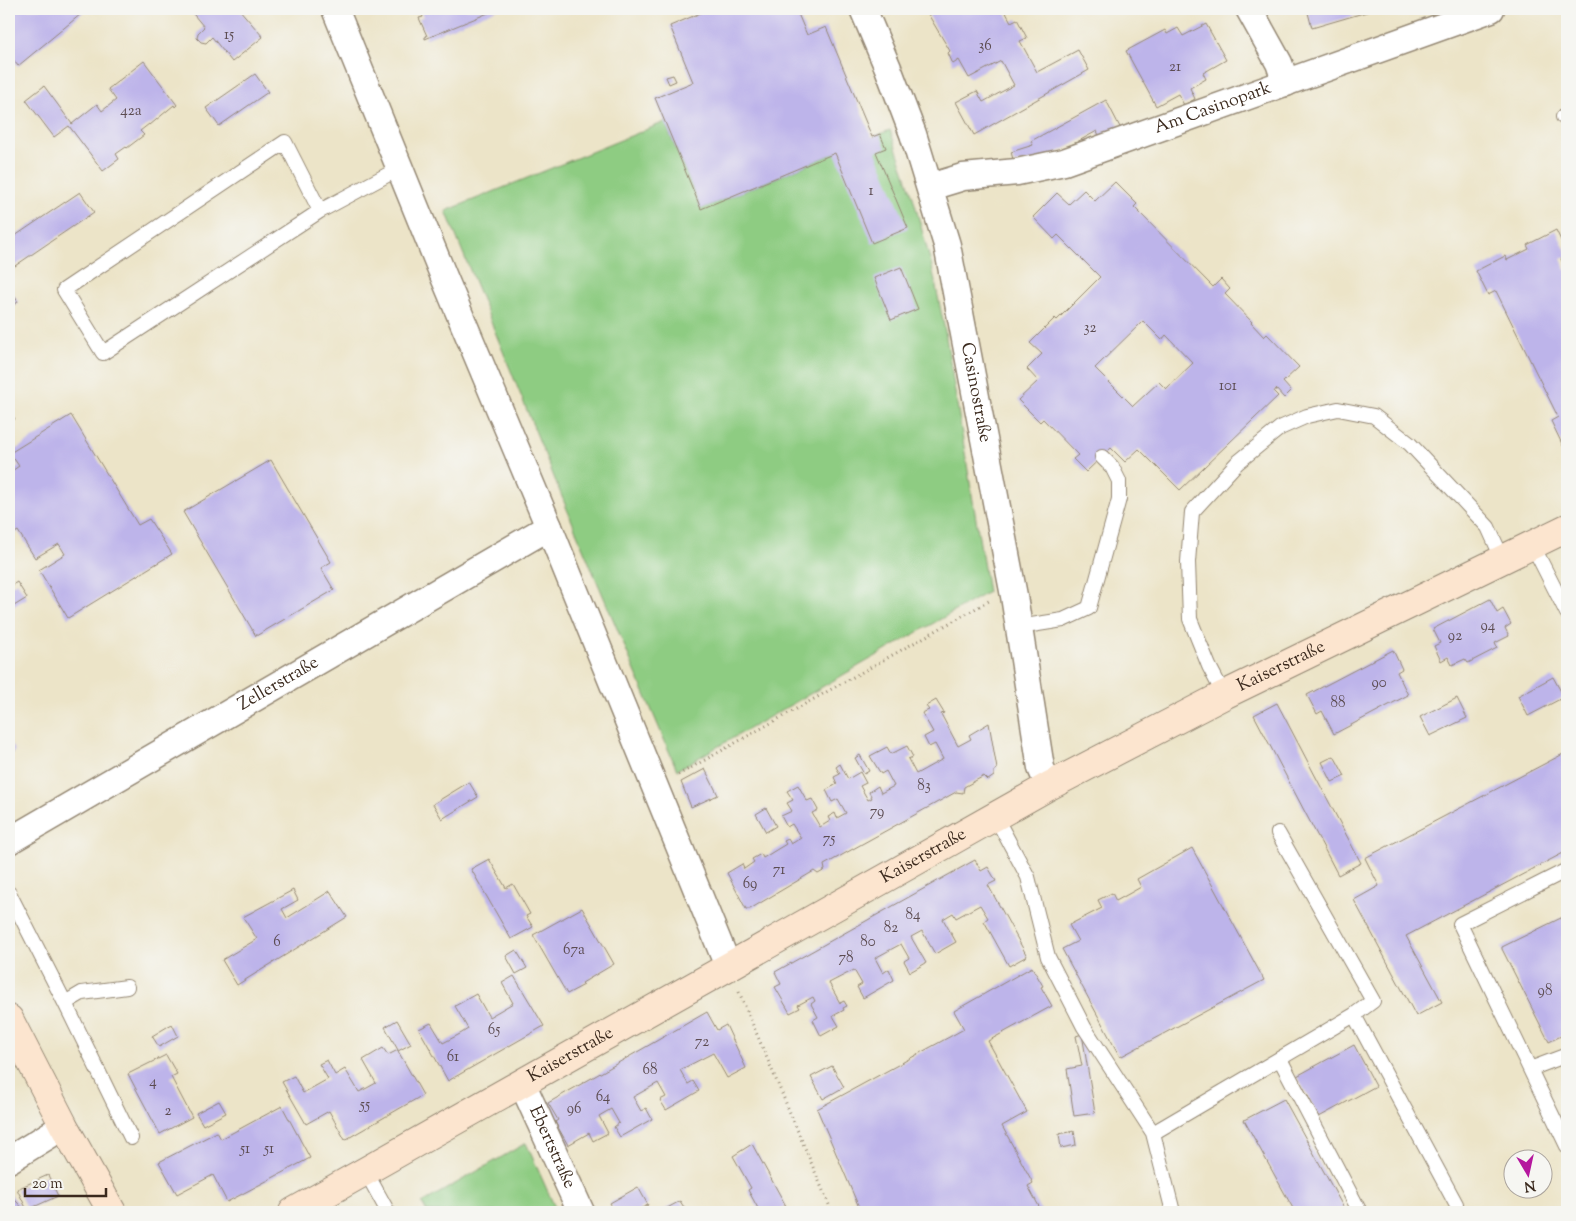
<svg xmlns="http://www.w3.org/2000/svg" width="1576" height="1221" font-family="'Sorts Mill Goudy',serif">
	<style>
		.green { fill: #8ecc82; stroke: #647b50 }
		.building { fill: #bdb4ea; fill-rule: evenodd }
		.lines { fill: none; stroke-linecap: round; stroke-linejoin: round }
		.lane-casing { stroke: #948773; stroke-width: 16 }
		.street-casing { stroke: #948773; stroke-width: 29 }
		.secondary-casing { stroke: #948773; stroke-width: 30 }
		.path { stroke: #948773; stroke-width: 3; stroke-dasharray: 1 4; stroke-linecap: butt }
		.lane { stroke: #fff; stroke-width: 14 }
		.street { stroke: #fff; stroke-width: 26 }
		.secondary { stroke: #fce5cf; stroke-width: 28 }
		.labels { text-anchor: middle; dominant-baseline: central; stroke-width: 4; stroke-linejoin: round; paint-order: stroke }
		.number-label { font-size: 15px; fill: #5c4c51 }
		.street-label { font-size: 18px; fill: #3b2a1e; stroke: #f6f6f2 }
	</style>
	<rect width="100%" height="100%" fill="#f6f6f2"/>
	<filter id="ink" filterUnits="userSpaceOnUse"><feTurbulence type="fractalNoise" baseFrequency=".02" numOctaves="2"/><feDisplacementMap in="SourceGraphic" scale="10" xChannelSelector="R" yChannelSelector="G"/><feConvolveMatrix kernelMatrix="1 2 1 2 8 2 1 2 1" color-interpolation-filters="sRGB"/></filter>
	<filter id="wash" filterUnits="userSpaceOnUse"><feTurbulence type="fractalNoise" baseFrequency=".0096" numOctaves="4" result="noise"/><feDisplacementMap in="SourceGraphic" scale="20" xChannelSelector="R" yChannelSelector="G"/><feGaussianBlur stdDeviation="1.12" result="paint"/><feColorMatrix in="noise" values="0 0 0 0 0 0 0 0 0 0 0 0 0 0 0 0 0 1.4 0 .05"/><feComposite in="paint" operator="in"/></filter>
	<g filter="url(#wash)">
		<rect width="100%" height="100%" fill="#ece4c8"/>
		<path class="green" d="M665,122L701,209L890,130L913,197L932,267L945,331L988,592L677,770L582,546L446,211Z
			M526,1143L557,1212H427L422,1203Z"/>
		<g id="blocks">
			<path class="building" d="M17,9H87L18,66L9,54V16Z
				M189,9H239L263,37L232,62L212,37L206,43L201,42L197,38L198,33L204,27Z
				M420,9H498L425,39V37L427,36L419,18L423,17Z
				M710,9H796L807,35L826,27L872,137L880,134L886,148L876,152L908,228L872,243L835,153L701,209L655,98L693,82L670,26Z
				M925,9H990L993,13L1000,9H1004L1011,22L1017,19L1027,38L1020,41L1037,72L1078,50L1089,70L974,135L956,102L977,91L983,102L1014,85L1001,61L969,78L959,60L953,64L948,53L950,51Z
				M1307,9H1369L1370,11L1312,28Z
				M1206,24L1226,60L1203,73L1206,79L1190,88L1195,99L1184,105L1178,94L1156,106L1126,51L1165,30L1167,34L1178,28L1183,36Z
				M144,61L177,105L175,107L174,105L150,125L149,124L140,131L144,135L127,148L126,147L116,154L119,159L103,171L69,126L54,137L26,100L44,86L72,124L97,104L102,111L116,100L108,89Z
				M255,74L268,92L219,126L206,108Z
				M673,75L676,81L669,84L666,77Z
				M1106,100L1122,131L1102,142L1097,131L1042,161L1014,163L1011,152L1033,145L1031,141Z
				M1115,182L1137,204L1134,207L1213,287L1221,279L1230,289L1225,294L1252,322L1251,323L1264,337L1267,334L1299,367L1283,382L1291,391L1284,398L1276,389L1274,392L1278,396L1180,490L1139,449L1125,462L1111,448L1086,472L1073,459L1078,455L1043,419L1040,422L1018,400L1038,381L1027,369L1042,354L1030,343L1055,318L1057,320L1100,277L1058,235L1054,239L1033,217L1057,193L1069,204L1084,190L1095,201ZM1143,321L1162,340L1166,335L1193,363L1166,389L1159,382L1133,406L1095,368Z
				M80,192L94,212L9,270V240Z
				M1556,230L1567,253V256L1561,259L1567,272V444L1563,446L1551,421L1558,417L1496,291L1488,295L1476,271L1505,256L1507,260L1529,249L1527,245Z
				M901,267L918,309L891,320L874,278Z
				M9,287L18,302L9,308Z
				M9,410L15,419L9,424Z
				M71,415L138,525L149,519L172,554L68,618L39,570L65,554L59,544L35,558L18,531L13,534H9V473L19,466L10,453Z
				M271,460L331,562L321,568L334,590L256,636L183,512Z
				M17,582L27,598L9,609V587Z
				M1490,599L1497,613L1503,609L1511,624L1505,628L1509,636L1495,643L1497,648L1468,663L1465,659L1452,665L1448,657L1441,661L1434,646L1440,643L1433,629Z
				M1393,650L1402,669L1397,672L1408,695L1334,734L1322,711L1317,714L1307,695Z
				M1553,677L1564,697L1528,716L1518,696Z
				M1457,698L1467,718L1430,736L1420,717Z
				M936,700L944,713L941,714L958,746L971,739L969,735L989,723L997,769L994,771V776L988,780L984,776L964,787L963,793L956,792L824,865L825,870L818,874L814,871L750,909H746L727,873L742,864L744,869L754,862L752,859L761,854L763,858L786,844L784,841L788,839L791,844L801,838L792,824L787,827L781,816L792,811L787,803L793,800L787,791L798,785L807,801L812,799L818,810L812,813L820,827L830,821L828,817L835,813L837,818L846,813L838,799L832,802L826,790L837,784L834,777L840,774L836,767L840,764L848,779L860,772L866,783L860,786L868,800L872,798L869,792L878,786L881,793L894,786L886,771L881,774L870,756L887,747L891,754L907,746L913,757L908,759L916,774L943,759L935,744L929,747L924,737L933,732L922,713L929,710L926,706Z
				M1277,703L1361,863L1338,875L1254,715Z
				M9,741L15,751L9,755Z
				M1567,752V851L1406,936L1442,1002L1416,1016L1354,900L1379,886L1365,858Z
				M860,755L869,771L864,774L855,758Z
				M1334,756L1345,776L1332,782L1322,762Z
				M705,769L718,795L691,807L681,782Z
				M469,782L478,797L442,819L433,804Z
				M766,808L776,826L766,832L756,814Z
				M1192,848L1264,980L1120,1057L1062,949L1078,941L1069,925L1102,908L1098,900L1112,893L1116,901L1141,887L1137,879Z
				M489,859L506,888L513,884L530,914L526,916L533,927L511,939L471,869Z
				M975,860L981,871L988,867L996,881L988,885L1027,956L1009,966L984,921L988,918L980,905L956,918L953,913L943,919L956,942L935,954L922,931L911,937L926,963L910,972L904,961L909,958L901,944L875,958L883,973L889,969L894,980L863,998L857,987L862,984L854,970L829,983L840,1003L844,1001L847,1006L843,1008L844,1010L833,1016L839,1026L821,1036L813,1020L818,1017L811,1004L815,1001L813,997L798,1005L800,1008L790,1013L775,987L781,984L775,972Z
				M293,890L298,900L282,909L287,918L330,891L347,917L237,985L222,960L257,939L243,917Z
				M582,908L614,964L582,983L584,985L567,994L533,935Z
				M1567,915V1033L1549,1042L1502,949V947Z
				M516,950L527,968L516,974L506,956Z
				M1032,967L1043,986L1041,987L1052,1006L988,1041L1027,1112L1002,1126L1033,1183L1028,1186L1042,1212H861L817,1109L964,1029L954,1011Z
				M514,976L544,1026L448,1081L419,1029L431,1023L443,1043L460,1034L468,1029L455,1006L476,994L489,1017L513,1003L502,983Z
				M707,1012L717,1030L726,1025L746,1068L727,1078L713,1053L680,1070L688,1084L693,1081L699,1091L666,1110L660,1100L666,1097L658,1083L633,1097L641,1111L646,1108L652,1119L620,1137L614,1127L619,1123L611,1109L599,1116L608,1133L593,1141L589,1133L568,1145L555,1122L558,1120L548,1103Z
				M397,1020L411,1044L398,1051L423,1095L345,1140L329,1111L306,1124L282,1082L294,1076L303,1093L328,1079L319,1064L327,1060L335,1075L345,1069L359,1092L367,1088L376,1083L363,1060L383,1048L388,1055L398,1050L385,1027Z
				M172,1024L178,1036L159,1047L152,1036Z
				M1082,1034L1095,1113L1074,1116L1067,1069L1082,1066L1076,1036Z
				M1354,1045L1376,1086L1319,1117L1297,1076Z
				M166,1055L177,1074L171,1077L192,1117L160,1134L128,1074Z
				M832,1066L844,1087L823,1099L811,1077Z
				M1284,1099L1346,1212H1295L1244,1120Z
				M219,1101L226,1113L203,1125L196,1113Z
				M282,1106L310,1158L227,1202L213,1175L177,1194L159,1162L217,1132L221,1139Z
				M1074,1131L1076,1145L1061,1148L1059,1134Z
				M752,1144L786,1206L775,1212H760L748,1190L751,1188L733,1156Z
				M48,1175L58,1196L27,1210L17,1189Z
				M638,1187L648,1205L640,1209L641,1212H615L610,1203Z
				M9,1193L25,1211L24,1212H9Z
				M680,1201L687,1212H660Z"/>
		</g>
	</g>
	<g filter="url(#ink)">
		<use href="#blocks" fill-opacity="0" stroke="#948773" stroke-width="1"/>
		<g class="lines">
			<defs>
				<path id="lane" d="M1563,117L1567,115
					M320,211L285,142L64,290L103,353L320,211L400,168
					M1533,546L1567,613
					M1019,627L1063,620L1089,608L1119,499V481L1112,467L1102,457
					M1224,695L1209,666L1190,619L1188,562L1192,512L1237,463L1280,428L1307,416L1338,409L1374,416L1410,444L1488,527L1503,560
					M995,816L1028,877L1048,957L1084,1027L1153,1133L1173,1212
					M1567,870L1460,924L1567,1146
					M9,893L65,1003L131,1138
					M65,1003L82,993L127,987
					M1354,1015L1456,1204
					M1280,1059L1360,1212
					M1530,1069L1567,1055
					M1153,1133L1354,1015L1373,1001L1278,833
					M366,1172L388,1212"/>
				<g id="street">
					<path d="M335,9L444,277L549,527L728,966"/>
					<path id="s1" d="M863,9L888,68L913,134L947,245L1014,596L1041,768L1049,786"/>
					<path d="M1249,9L1279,63L1286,83"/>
					<path id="s2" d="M930,187L963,177L1017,172L1064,162L1491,9"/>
					<path id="s3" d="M9,841L549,527"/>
					<path id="s4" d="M522,1083L581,1212"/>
					<path d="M9,1160L64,1126"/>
				</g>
				<g id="secondary">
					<path d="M9,1019L64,1126L112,1212"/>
					<path id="s5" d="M293,1212L1049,786L1224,695L1567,528"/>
				</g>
			</defs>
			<use href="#lane" class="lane-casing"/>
			<use href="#street" class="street-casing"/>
			<use href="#secondary" class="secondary-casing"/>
			<path class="path" d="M678,775L989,601
				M739,992L832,1212"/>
			<use href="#lane" class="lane"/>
			<use href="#street" class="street"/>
			<use href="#secondary" class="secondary"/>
		</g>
	</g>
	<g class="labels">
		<g class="number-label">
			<text x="229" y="35">15</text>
			<text x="985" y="46">36</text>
			<text x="1175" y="67">21</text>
			<text x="131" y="111">42a</text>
			<text x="871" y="191">1</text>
			<text x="1090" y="328">32</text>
			<text x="1228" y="386">101</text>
			<text x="1488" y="626">94</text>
			<text x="1455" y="636">92</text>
			<text x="1379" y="683">90</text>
			<text x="1338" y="703">88</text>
			<text x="924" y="786">83</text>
			<text x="877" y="812">79</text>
			<text x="829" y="839">75</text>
			<text x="779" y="870">71</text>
			<text x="750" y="884">69</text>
			<text x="913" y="915">84</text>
			<text x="891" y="928">82</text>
			<text x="277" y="942">6</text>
			<text x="868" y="942">80</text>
			<text x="574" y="950">67a</text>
			<text x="846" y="958">78</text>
			<text x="1545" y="991">98</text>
			<text x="494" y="1030">65</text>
			<text x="702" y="1042">72</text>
			<text x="453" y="1057">61</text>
			<text x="650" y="1070">68</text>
			<text x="153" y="1082">4</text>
			<text x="603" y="1097">64</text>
			<text x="365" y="1105">55</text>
			<text x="574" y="1109">96</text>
			<text x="168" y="1111">2</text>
			<text x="245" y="1149">51</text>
			<text x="269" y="1149">51</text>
		</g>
		<g class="street-label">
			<text stroke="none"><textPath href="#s2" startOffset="295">Am Casinopark</textPath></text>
			<text stroke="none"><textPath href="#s1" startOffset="401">Casinostraße</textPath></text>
			<text stroke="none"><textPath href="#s5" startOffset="1129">Kaiserstraße</textPath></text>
			<text stroke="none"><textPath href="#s3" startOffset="312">Zellerstraße</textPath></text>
			<text stroke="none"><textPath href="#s5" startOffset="724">Kaiserstraße</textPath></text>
			<text stroke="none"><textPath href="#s5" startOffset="319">Kaiserstraße</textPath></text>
			<text stroke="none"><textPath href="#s4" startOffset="71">Ebertstraße</textPath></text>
		</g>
	</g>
	<rect width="1576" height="1221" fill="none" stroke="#f6f6f2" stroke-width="30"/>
	<g transform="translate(1528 1174) rotate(171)"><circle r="24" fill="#f6f6f2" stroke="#aba49d"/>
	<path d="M0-4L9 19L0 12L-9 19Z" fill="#b5179e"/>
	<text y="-8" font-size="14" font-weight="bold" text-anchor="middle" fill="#3b2a1e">N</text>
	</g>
	<path d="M25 1188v8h81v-8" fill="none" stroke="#3b2a1e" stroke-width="2.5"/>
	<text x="32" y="1188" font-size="15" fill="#3b2a1e" stroke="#f6f6f2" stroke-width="4" paint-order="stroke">20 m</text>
</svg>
